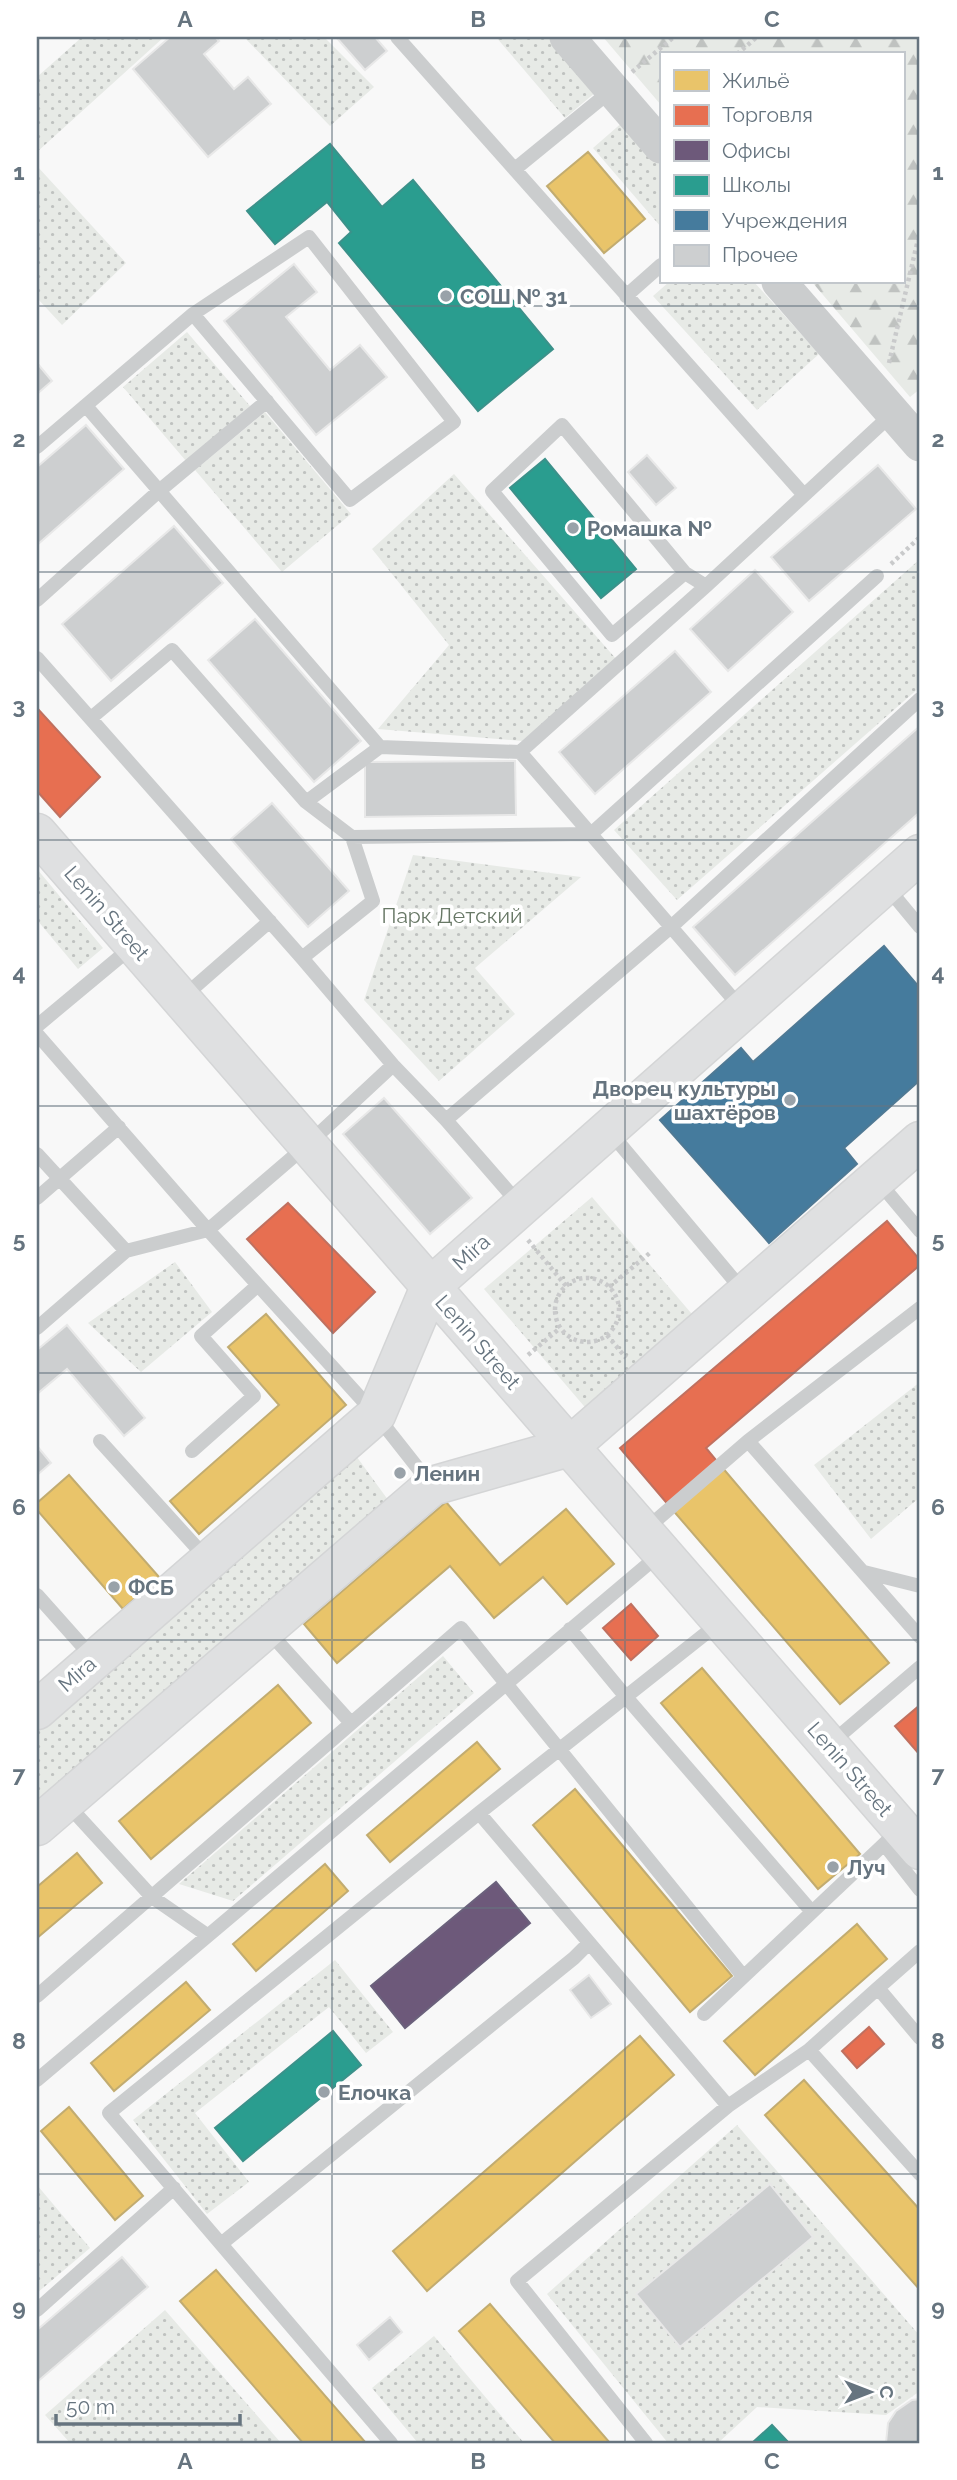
<svg xmlns="http://www.w3.org/2000/svg" width="957" height="2480" font-family="Raleway,sans-serif">
	<style>
		.grass { fill: url(#grass-dots) }
		.forest { fill: url(#forest-firs) }
		.homes { fill: #e9c46a; stroke: #c2ac70; stroke-width: 2 }
		.shops { fill: #e76f51; stroke: #c0705f; stroke-width: 2 }
		.offices { fill: #6d597a; stroke: #6b617c; stroke-width: 2 }
		.schools { fill: #2a9d8f; stroke: #3c918a; stroke-width: 2 }
		.public { fill: #457b9d; stroke: #4f7994; stroke-width: 2 }
		.building { fill: #cdcfd0; stroke: #e8e8e8; stroke-width: 2 }
		.lines { fill: none; stroke-linecap: round; stroke-linejoin: round }
		.secondary-casing { stroke: #d4d5d6; stroke-width: 41 }
		.path { stroke: #c9cacb; stroke-width: 4.5; stroke-dasharray: 3.5 3.5; stroke-linecap: butt }
		.service { stroke: #cbcdce; stroke-width: 14 }
		.tertiary { stroke: #cbcdce; stroke-width: 35 }
		.secondary { stroke: #dfe0e1; stroke-width: 38 }
		.grid { fill: none; stroke: #66747f; stroke-width: 2; stroke-opacity: 0.55 }
		.poi-dot { fill: #99a2a9; stroke: #fff; stroke-width: 2.5 }
		.labels { text-anchor: middle; dominant-baseline: central; stroke-width: 7; stroke-linejoin: round; paint-order: stroke }
		.poi-label { font-size: 21px; font-weight: bold; fill: #66747f; stroke: #fff; text-anchor: start }
		.street-label { font-size: 21px; fill: #66747f; stroke: #fff }
		.park-label { font-size: 21px; fill: #687866; stroke: #fff }
		.neatline { fill: none; stroke: #66747f; stroke-width: 2.5 }
		.grid-label { font-size: 23px; text-anchor: middle; font-weight: bold; fill: #66747f }
	</style>
	<defs>
		<pattern id="grass-dots" width="8" height="8" patternUnits="userSpaceOnUse" patternTransform="scale(1.75)"><rect width="8" height="8" fill="#e7eae6"/><path d="M2 2h.1M6 6h.1" fill="none" stroke="#bfc2c0" stroke-width="1.8" stroke-linecap="round"/></pattern>
		<pattern id="forest-firs" width="22" height="20" patternUnits="userSpaceOnUse" patternTransform="scale(1.75)"><rect width="22" height="20" fill="#e7eae6"/><path d="M5 1l3.5 6h-7zM16 11l3.5 6h-7z" fill="#bfc2c0"/></pattern>
	</defs>
	<rect width="100%" height="100%" fill="#f8f8f8"/>
	<path class="grass" d="M82,37H164L37,152V77Z
		M244,37H324L374,87L330,126Z
		M496,37H549L596,92L565,118Z
		M624,121L661,163V227L593,148Z
		M37,166L126,263L62,325L37,298Z
		M669,282H754L819,354L757,410L653,296Z
		M187,332L250,406L186,461L123,387Z
		M265,412L351,514L282,572L195,470Z
		M454,474L617,660L522,741L378,729L449,645L372,549Z
		M920,559V687L677,900L614,830Z
		M413,855L581,877L475,968L515,1014L439,1081L364,1000Z
		M37,869L103,948L78,969L37,920Z
		M592,1197L697,1320L589,1412L484,1289Z
		M175,1262L212,1312L141,1372L88,1323Z
		M920,1382V1497L871,1539L814,1465Z
		M354,1453L391,1504L37,1806V1726Z
		M443,1656L474,1693L233,1901L179,1884Z
		M335,1960L393,2032L366,2053L329,2007L195,2113L249,2182L207,2214L133,2120Z
		M737,2125L920,2336V2391L886,2415L757,2407L718,2443H668L547,2294Z
		M37,2185L90,2248L37,2293Z
		M165,2310L281,2443H70L45,2415Z
		M434,2336L524,2443H418L372,2388Z"/>
	<path class="forest" d="M603,37H920V389L910,397L812,282H903V54H661V105Z"/>
	<path class="homes" d="M588,152L645,219L604,253L547,186Z
		M266,1314L346,1405L199,1534L170,1501L279,1405L228,1347Z
		M721,1466L889,1663L840,1704L671,1508Z
		M69,1475L159,1577L123,1609L37,1510V1503Z
		M446,1502L500,1565L566,1509L614,1564L567,1604L543,1577L494,1618L450,1566L337,1663L304,1624Z
		M702,1668L860,1854L818,1889L661,1703Z
		M278,1685L311,1723L151,1859L119,1821Z
		M477,1742L500,1769L390,1862L367,1835Z
		M575,1789L732,1976L690,2012L533,1825Z
		M77,1853L102,1883L37,1938V1887Z
		M325,1864L348,1891L256,1971L233,1944Z
		M857,1924L887,1959L755,2075L724,2041Z
		M186,1982L210,2010L114,2091L91,2063Z
		M640,2036L674,2075L427,2291L393,2251Z
		M804,2080L920,2210V2290L765,2115Z
		M69,2107L143,2196L115,2220L41,2131Z
		M216,2270L366,2443H303L180,2301Z
		M490,2304L610,2443H555L459,2331Z"/>
	<path class="shops" d="M37,708L100,777L60,817L37,791Z
		M288,1203L375,1292L333,1333L247,1239Z
		M887,1221L920,1260V1265L706,1448L721,1466L671,1508L620,1448Z
		M631,1604L658,1636L631,1660L603,1628Z
		M920,1705V1755L895,1726Z
		M869,2027L884,2044L857,2068L842,2051Z"/>
	<path class="offices" d="M496,1882L530,1923L405,2028L371,1986Z"/>
	<path class="schools" d="M330,144L382,207L413,180L553,349L478,411L339,243L351,232L327,202L275,244L247,211Z
		M545,459L636,569L601,598L510,488Z
		M333,2031L361,2065L243,2161L215,2128Z
		M772,2425L789,2443H752Z"/>
	<path class="public" d="M884,946L920,988V1080L844,1148L857,1164L769,1243L660,1120L741,1048L753,1062Z"/>
	<path class="building" d="M170,37H215L219,41L204,54L234,89L248,77L271,104L208,157L133,69Z
		M336,37H375L387,51L365,70Z
		M294,264L317,292L286,317L330,370L360,345L387,377L316,435L224,321Z
		M37,363L52,381L37,394Z
		M86,425L124,469L37,545V467Z
		M647,455L676,488L656,505L628,472Z
		M878,465L916,509L809,601L771,557Z
		M174,526L223,583L111,681L62,624Z
		M755,570L793,612L728,671L690,629Z
		M255,619L361,741L314,782L208,660Z
		M675,651L711,692L595,794L559,752Z
		M920,726V812L735,975L693,927Z
		M515,761L516,815L365,817V762Z
		M272,803L349,891L308,927L231,839Z
		M384,1098L472,1198L430,1234L343,1134Z
		M67,1325L145,1418L124,1436L67,1369L37,1394V1350Z
		M37,1446L51,1463L37,1475Z
		M589,1975L611,2004L591,2018L570,1990Z
		M770,2184L813,2237L680,2347L636,2294Z
		M122,2257L148,2287L37,2382V2330Z
		M390,2317L402,2332L369,2360L357,2345Z
		M920,2399V2443H886L888,2423L896,2411L912,2400Z"/>
	<g class="lines">
		<defs>
			<path id="secondary" d="M37,833L920,1850
				M37,1710L376,1415L430,1287L920,854
				M37,1826L432,1486L569,1447L920,1141"/>
		</defs>
		<use href="#secondary" class="secondary-casing"/>
		<path class="path" d="M737,54L757,37
			M632,72L674,37
			M889,363L920,231
			M891,564L920,537
			M528,1240L566,1286
			M555 1310a32 32 0 1 1 64 0a32 32 0 1 1-64 0Z
			M609,1287L651,1252
			M607,1335L626,1358
			M528,1355L560,1328"/>
		<path class="service" d="M397,37L804,495
			M515,169L613,89
			M626,296L661,265
			M86,406L380,747
			M37,447L193,314L309,237L454,422L350,500L193,314
			M685,573L612,635L492,491L562,425L685,573L706,586
			M37,600L159,491L267,401
			M37,658L302,958L393,1065L446,1120L520,1205
			M91,718L172,650L306,802L380,747L520,752L706,586L892,414
			M520,752L741,1008
			M306,802L352,837L591,834L877,576
			M886,886L920,927
			M302,958L373,901L352,837
			M182,998L270,921
			M37,1026L133,946
			M37,1034L208,1230L376,1415L432,1486
			M446,1120L671,927L920,699
			M609,1131L744,1292
			M37,1154L126,1251
			M878,1181L920,1231
			M37,1198L119,1127
			M920,1308L748,1441L920,1637
			M37,1328L126,1251L208,1230L307,1145L393,1065
			M100,1441L207,1559
			M192,1451L254,1396L201,1336L257,1286
			M646,1529L748,1441
			M864,1572L920,1586
			M37,1595L94,1659
			M570,1629L626,1697L812,1912
			M268,1631L351,1723
			M831,1743L920,1667
			M66,1803L152,1897L207,1935
			M479,1813L728,2106
			M884,1844L920,1890
			M920,1951L878,1988L920,2038
			M37,1996L461,1628L743,1976
			M704,2014L900,1829
			M809,2050L920,2174
			M37,2080L660,1554
			M221,2244L574,1958L588,1944
			M37,2310L174,2188
			M391,2443L109,2113L479,1813L719,1623
			M646,2443L517,2281L728,2106L809,2050L878,1988"/>
		<path class="tertiary" d="M567,37L661,146
			M779,282L920,444"/>
		<use href="#secondary" class="secondary"/>
	</g>
	<path class="grid" d="M332,37V2443M625,37V2443M37,306H920M37,572H920M37,840H920M37,1106H920M37,1373H920M37,1640H920M37,1908H920M37,2174H920"/>
	<g class="poi-dot">
		<circle cx="446" cy="296" r="7"/>
		<circle cx="573" cy="528" r="7"/>
		<circle cx="790" cy="1100" r="7"/>
		<circle cx="400" cy="1473" r="7"/>
		<circle cx="114" cy="1587" r="7"/>
		<circle cx="833" cy="1867" r="7"/>
		<circle cx="324" cy="2092" r="7"/>
	</g>
	<g class="labels">
		<g class="poi-label">
			<text x="460" y="296">СОШ № 31</text>
			<text x="587" y="528">Ромашка №</text>
			<text x="776" y="1088" text-anchor="end">Дворец культуры<tspan x="776" dy="24">шахтёров</tspan></text>
			<text x="414" y="1473">Ленин</text>
			<text x="128" y="1587">ФСБ</text>
			<text x="847" y="1867">Луч</text>
			<text x="338" y="2092">Елочка</text>
		</g>
		<g class="street-label">
			<text transform="translate(107 913) rotate(49)">Lenin Street</text>
			<text transform="translate(471 1252) rotate(-42)">Mira</text>
			<text transform="translate(478 1342) rotate(49)">Lenin Street</text>
			<text transform="translate(77 1674) rotate(-41)">Mira</text>
			<text transform="translate(850 1769) rotate(49)">Lenin Street</text>
		</g>
		<g class="park-label">
			<text x="452" y="915">Парк Детский</text>
		</g>
	</g>
	<rect width="957" height="2480" fill="none" stroke="#ffffff" stroke-width="77"/>
	<rect x="660" y="52" width="245" height="231" fill="#ffffff" stroke="#c2c7cc" stroke-width="2"/>
	<rect x="674" y="70" width="35" height="21" fill="#e9c46a" stroke="#c2c7cc" stroke-width="2"/>
	<text x="722" y="88" font-size="21" fill="#66747f">Жильё</text>
	<rect x="674" y="105" width="35" height="21" fill="#e76f51" stroke="#c2c7cc" stroke-width="2"/>
	<text x="722" y="122" font-size="21" fill="#66747f">Торговля</text>
	<rect x="674" y="140" width="35" height="21" fill="#6d597a" stroke="#c2c7cc" stroke-width="2"/>
	<text x="722" y="158" font-size="21" fill="#66747f">Офисы</text>
	<rect x="674" y="175" width="35" height="21" fill="#2a9d8f" stroke="#c2c7cc" stroke-width="2"/>
	<text x="722" y="192" font-size="21" fill="#66747f">Школы</text>
	<rect x="674" y="210" width="35" height="21" fill="#457b9d" stroke="#c2c7cc" stroke-width="2"/>
	<text x="722" y="228" font-size="21" fill="#66747f">Учреждения</text>
	<rect x="674" y="245" width="35" height="21" fill="#cdcfd0" stroke="#c2c7cc" stroke-width="2"/>
	<text x="722" y="262" font-size="21" fill="#66747f">Прочее</text>
	<g transform="translate(870 2392) rotate(90)" stroke="#ffffff" stroke-width="5" paint-order="stroke">
	<path d="M0-5L12 26L0 18L-12 26Z" fill="#66747f"/>
	<text y="-10" font-size="19" font-weight="bold" text-anchor="middle" fill="#66747f">С</text>
	</g>
	<path d="M56 2414v10h184v-10" fill="none" stroke="#66747f" stroke-width="3.5"/>
	<text x="66" y="2414" font-size="21" fill="#66747f" stroke="#ffffff" stroke-width="5" paint-order="stroke">50 m</text>
	<rect x="38" y="38" width="880" height="2404" class="neatline"/>
	<g class="grid-label">
		<text x="185" y="27">A</text>
		<text x="478" y="27">B</text>
		<text x="772" y="27">C</text>
		<text x="19" y="180">1</text>
		<text x="938" y="180">1</text>
		<text x="19" y="447">2</text>
		<text x="938" y="447">2</text>
		<text x="19" y="714">3</text>
		<text x="938" y="714">3</text>
		<text x="19" y="981">4</text>
		<text x="938" y="981">4</text>
		<text x="19" y="1248">5</text>
		<text x="938" y="1248">5</text>
		<text x="19" y="1515">6</text>
		<text x="938" y="1515">6</text>
		<text x="19" y="1782">7</text>
		<text x="938" y="1782">7</text>
		<text x="19" y="2049">8</text>
		<text x="938" y="2049">8</text>
		<text x="19" y="2316">9</text>
		<text x="938" y="2316">9</text>
		<text x="185" y="2469">A</text>
		<text x="478" y="2469">B</text>
		<text x="772" y="2469">C</text>
	</g>
</svg>
